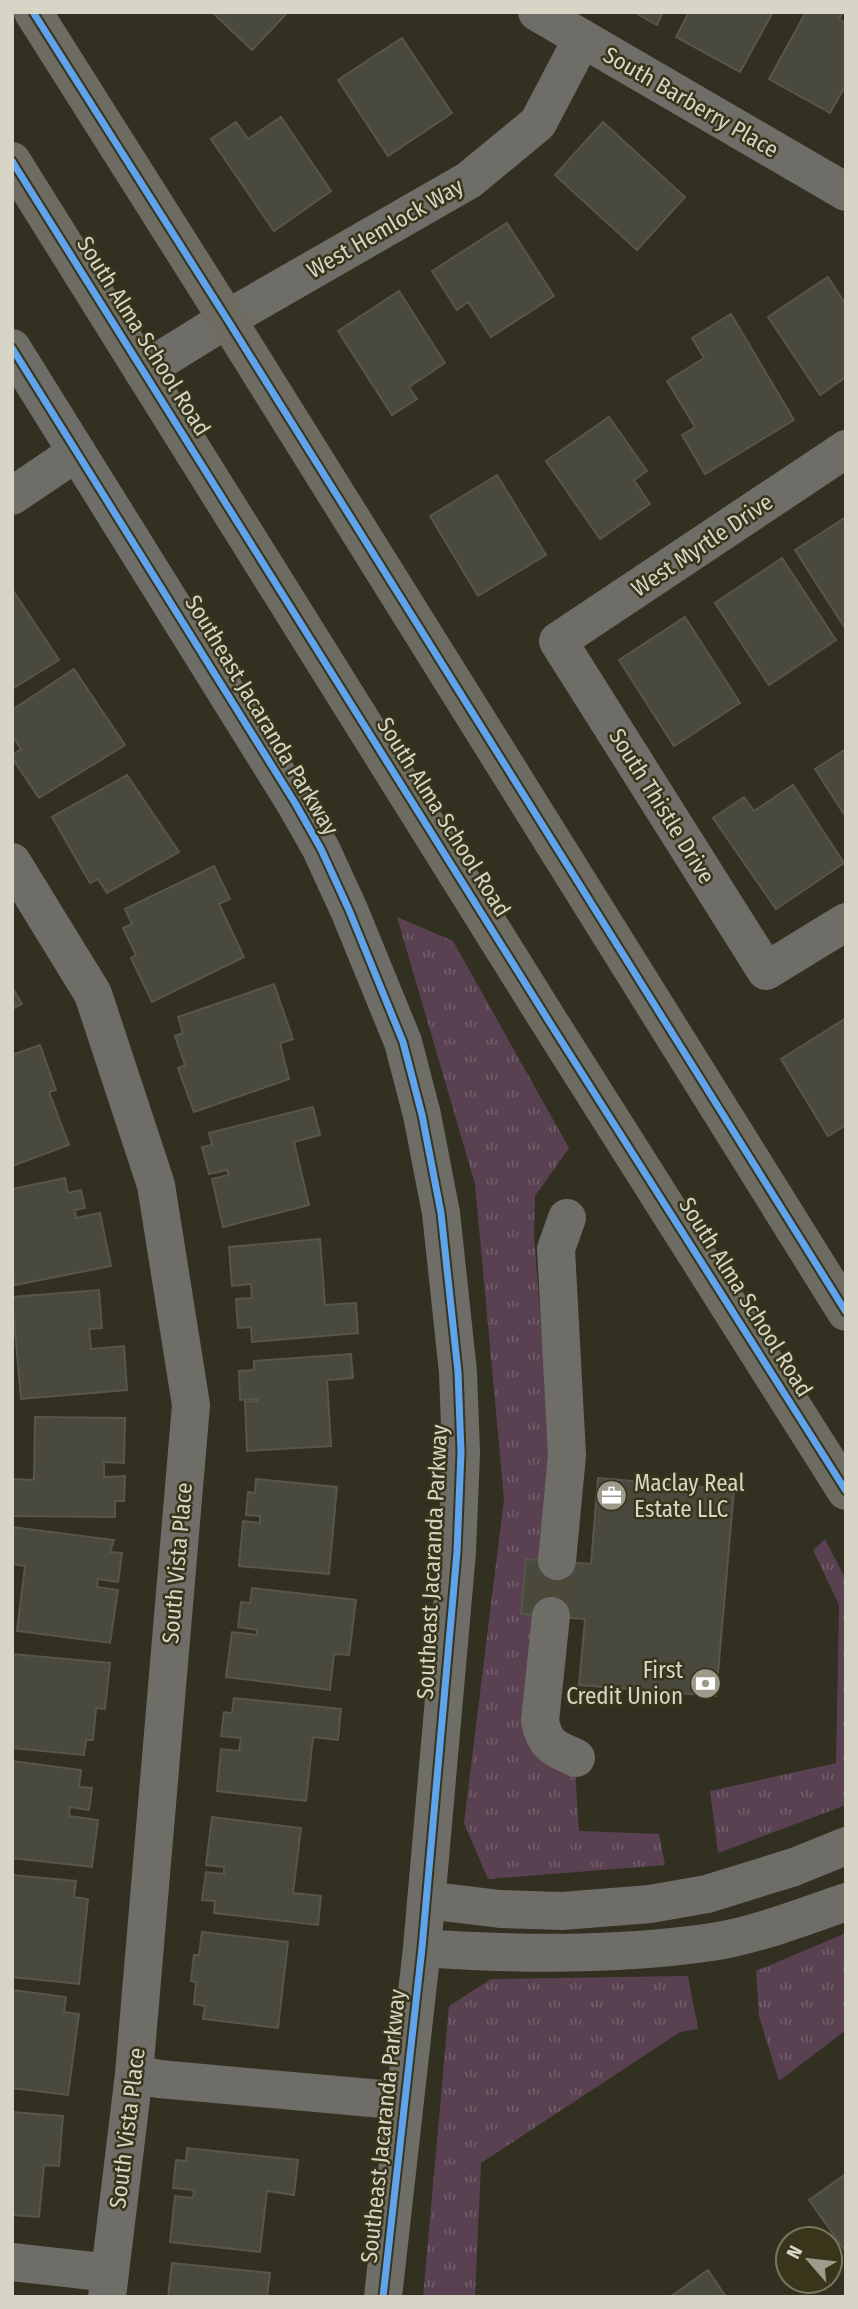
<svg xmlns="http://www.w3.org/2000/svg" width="858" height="2309" font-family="'Fira Sans Condensed',sans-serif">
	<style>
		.grass { fill: url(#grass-tufts) }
		.building { fill: #4a493d; stroke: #58564a; stroke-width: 2 }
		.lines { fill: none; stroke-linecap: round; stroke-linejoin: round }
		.minor-tunnel { stroke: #4b493a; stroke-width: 38; stroke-dasharray: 38 19; stroke-linecap: butt }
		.minor { stroke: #6e6d68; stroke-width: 38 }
		.major { stroke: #6e6c62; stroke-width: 38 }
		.cycleway-casing { stroke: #38351b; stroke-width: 11 }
		.cycleway { stroke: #60a3ed; stroke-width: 7 }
		.labels { text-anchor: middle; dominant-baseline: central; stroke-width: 5; stroke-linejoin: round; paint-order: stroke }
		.street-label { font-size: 23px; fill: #d7d6c6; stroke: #38351b }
		.poi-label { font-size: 23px; fill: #d7d6c6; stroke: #38351b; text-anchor: start }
	</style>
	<defs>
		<pattern id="grass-tufts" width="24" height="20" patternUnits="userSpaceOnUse" patternTransform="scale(1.75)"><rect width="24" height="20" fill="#5a4151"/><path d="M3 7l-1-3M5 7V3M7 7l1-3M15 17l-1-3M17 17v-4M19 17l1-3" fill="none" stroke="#715c69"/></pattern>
	</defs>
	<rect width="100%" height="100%" fill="#323021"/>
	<path class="grass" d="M397,917L453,941L569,1148L535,1196L534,1236L551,1457L524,1729L575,1770L579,1831L659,1834L665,1865L488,1879L464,1823L504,1499L475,1184Z
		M825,1539L846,1580V1805L718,1853L710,1791L836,1763L839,1605L813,1550Z
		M846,1933V2030L779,2081L759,2016L756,1971Z
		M688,1976L698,2029L680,2032L481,2163L475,2297H423L449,2006L491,1979Z"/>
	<path class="building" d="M212,12H288L252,50Z
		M634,12H663L657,25Z
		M689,12H773L740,72L676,37Z
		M806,12H843L839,19L846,23V85L830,113L769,79Z
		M402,38L452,113L388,156L338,80Z
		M281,117L331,191L274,231L211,139L236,122L248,139Z
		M603,122L685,197L637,250L555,175Z
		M507,223L554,296L491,337L468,302L457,310L432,271Z
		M828,277L846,305V377L820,395L768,317Z
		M399,291L445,363L409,387L417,399L392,415L338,331Z
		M731,314L794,420L705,474L682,435L695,427L667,381L704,358L692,338Z
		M609,417L647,471L634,480L650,504L600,539L546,461Z
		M497,475L546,555L478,596L430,516Z
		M846,517V628H845L795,550Z
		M782,558L836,640L769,685L715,603Z
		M12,589L59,660L12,689Z
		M685,617L740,703L674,746L619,660Z
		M74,669L125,745L39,798L12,758V755L21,749L12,736V710Z
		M846,749V817L815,769Z
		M127,775L179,852L107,893L98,879L90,883L52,817Z
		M793,785L844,863L776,909L713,818L744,797L754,811Z
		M214,866L230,899L219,904L244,957L152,1002L131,958L136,955L123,928L132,924L125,909Z
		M274,984L293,1039L280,1043L289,1079L194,1112L178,1068L185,1065L175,1036L183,1033L178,1017Z
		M12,987L22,1004L12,1009Z
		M846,1018V1125L828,1136L781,1059Z
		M40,1045L56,1090L49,1092L69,1145L12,1166V1055Z
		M313,1107L320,1135L294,1142L309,1205L223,1227L212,1179L229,1175L227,1170L209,1174L202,1147L212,1145L209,1133Z
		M65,1178L68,1193L81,1190L85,1208L75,1210L76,1218L100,1213L111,1266L15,1285L12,1273V1189Z
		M320,1239L325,1305L356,1303L358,1333L252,1342L251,1327L238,1328L236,1299L252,1298L251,1284L232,1286L229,1247Z
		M99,1290L102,1328L89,1329L91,1349L124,1346L127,1390L21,1399L12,1297Z
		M351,1354L353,1378L327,1380L331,1446L247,1451L245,1402L257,1401V1399L240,1400L239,1371L254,1370V1361Z
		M35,1417L125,1418L124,1463L104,1462V1477L125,1476L124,1501H115V1517L12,1516V1479L34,1480Z
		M598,1478L734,1490L716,1696L579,1685L585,1619L521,1614L526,1559L591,1564Z
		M256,1479L337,1487L329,1574L239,1566L243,1521L260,1523V1516L246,1515L248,1492L255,1493Z
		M12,1527L114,1540L110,1552L122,1553L118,1582L98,1579L97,1587L118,1590L110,1643L17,1631L25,1566L12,1564Z
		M252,1588L356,1600L349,1655L334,1654L330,1690L226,1677L232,1632L257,1635V1630L238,1627L241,1602L250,1603Z
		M12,1654L110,1663L105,1709L96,1708L93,1740H86L84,1755L12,1748Z
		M234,1698L341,1709L338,1740L313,1737L306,1801L217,1791L221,1749L239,1751L241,1738L221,1736L224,1712L232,1713Z
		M12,1761L81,1770L79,1787L92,1788L89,1810L70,1807L69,1816L98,1820L92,1867L12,1858Z
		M212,1817L301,1828L293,1893L321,1896L318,1925L214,1913L215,1901L202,1900L206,1872L224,1874V1867L206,1865Z
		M12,1875L76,1881L74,1897L88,1899L79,1984L12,1977Z
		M202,1932L288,1942L278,2028L203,2019L205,2006L194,2004L196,1982L191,1981L194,1955H199Z
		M12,1990L66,1997L64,2012L79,2014L68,2095L12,2088Z
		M12,2112L63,2116L59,2166L44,2165L39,2217L12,2215Z
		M187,2148L298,2160L294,2195L267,2191L260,2252L170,2242L175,2196L193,2198L194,2190L173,2188L176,2160L186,2161Z
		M846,2174V2252L809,2200Z
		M172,2263L270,2273L267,2297H168Z
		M708,2270L726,2297H670Z"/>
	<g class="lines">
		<path class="minor-tunnel" d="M551,1616L557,1561"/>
		<path class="minor" d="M537,12L846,192
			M12,348L295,803L321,849L349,910L403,1042L422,1115L441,1213L458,1372L461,1452L457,1552L422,1948L383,2297
			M143,371L227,319L469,180L538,123L582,39
			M846,449L558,641L766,971L846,922
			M12,496L77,452
			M12,862L93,994L156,1185L191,1405L134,2074L107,2297
			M557,1561L567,1455L556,1249L567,1218
			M551,1616L540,1721C545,1746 554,1748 576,1758
			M426,1900L500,1909L562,1911L650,1904L707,1894L794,1867L846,1846
			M422,1948C519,1955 615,1956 712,1942C757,1935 802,1917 846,1902
			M134,2074L159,2079L404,2101
			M12,2262L110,2273"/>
		<path class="major" d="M33,12L227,319L846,1312
			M12,161L550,1023L846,1491"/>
		<defs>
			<path id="cycleway" d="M33,12L227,319L846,1312
				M12,161L550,1023L846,1491
				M12,348L295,803L321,849L349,910L403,1042L422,1115L441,1213L458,1372L461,1452L457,1552L422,1948L383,2297"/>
		</defs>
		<use href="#cycleway" class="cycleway-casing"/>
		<use href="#cycleway" class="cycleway"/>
	</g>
	<defs>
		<symbol id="office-disc" viewBox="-11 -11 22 22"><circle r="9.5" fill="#9d9c8c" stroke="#38351b"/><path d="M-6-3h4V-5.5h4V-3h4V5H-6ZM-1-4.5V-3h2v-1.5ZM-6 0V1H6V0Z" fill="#fff"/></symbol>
		<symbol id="bank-disc" viewBox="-11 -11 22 22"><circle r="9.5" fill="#9d9c8c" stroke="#38351b"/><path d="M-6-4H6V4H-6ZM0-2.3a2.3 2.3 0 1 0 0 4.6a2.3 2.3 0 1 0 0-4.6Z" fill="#fff"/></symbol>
	</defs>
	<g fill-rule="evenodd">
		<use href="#office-disc" x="594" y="1478" width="35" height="35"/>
		<use href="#bank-disc" x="688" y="1666" width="35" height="35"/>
	</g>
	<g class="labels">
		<g class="street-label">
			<text transform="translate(691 102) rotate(30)">South Barberry Place</text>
			<text transform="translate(385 228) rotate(-30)">West Hemlock Way</text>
			<text transform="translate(144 336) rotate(58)">South Alma School Road</text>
			<text transform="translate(702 545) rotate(-34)">West Myrtle Drive</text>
			<text transform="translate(262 715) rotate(59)">Southeast Jacaranda Parkway</text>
			<text transform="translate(662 806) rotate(58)">South Thistle Drive</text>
			<text transform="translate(444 817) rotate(58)">South Alma School Road</text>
			<text transform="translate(746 1297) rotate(58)">South Alma School Road</text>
			<text transform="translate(432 1562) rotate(-87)">Southeast Jacaranda Parkway</text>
			<text transform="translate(177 1563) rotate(-85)">South Vista Place</text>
			<text transform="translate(383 2126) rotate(-84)">Southeast Jacaranda Parkway</text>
			<text transform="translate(127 2128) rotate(-83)">South Vista Place</text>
		</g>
		<g class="poi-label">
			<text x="634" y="1483">Maclay Real<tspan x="634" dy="26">Estate LLC</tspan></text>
			<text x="683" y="1670" text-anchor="end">First<tspan x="683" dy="26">Credit Union</tspan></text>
		</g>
	</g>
	<rect width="858" height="2309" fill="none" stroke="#d7d6c6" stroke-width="28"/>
	<g transform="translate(809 2260) rotate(298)"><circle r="33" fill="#38351b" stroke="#78755f" stroke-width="2"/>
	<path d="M0-5L12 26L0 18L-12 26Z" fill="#9d9c8c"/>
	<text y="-10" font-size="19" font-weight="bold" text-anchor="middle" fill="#d7d6c6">N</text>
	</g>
</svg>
